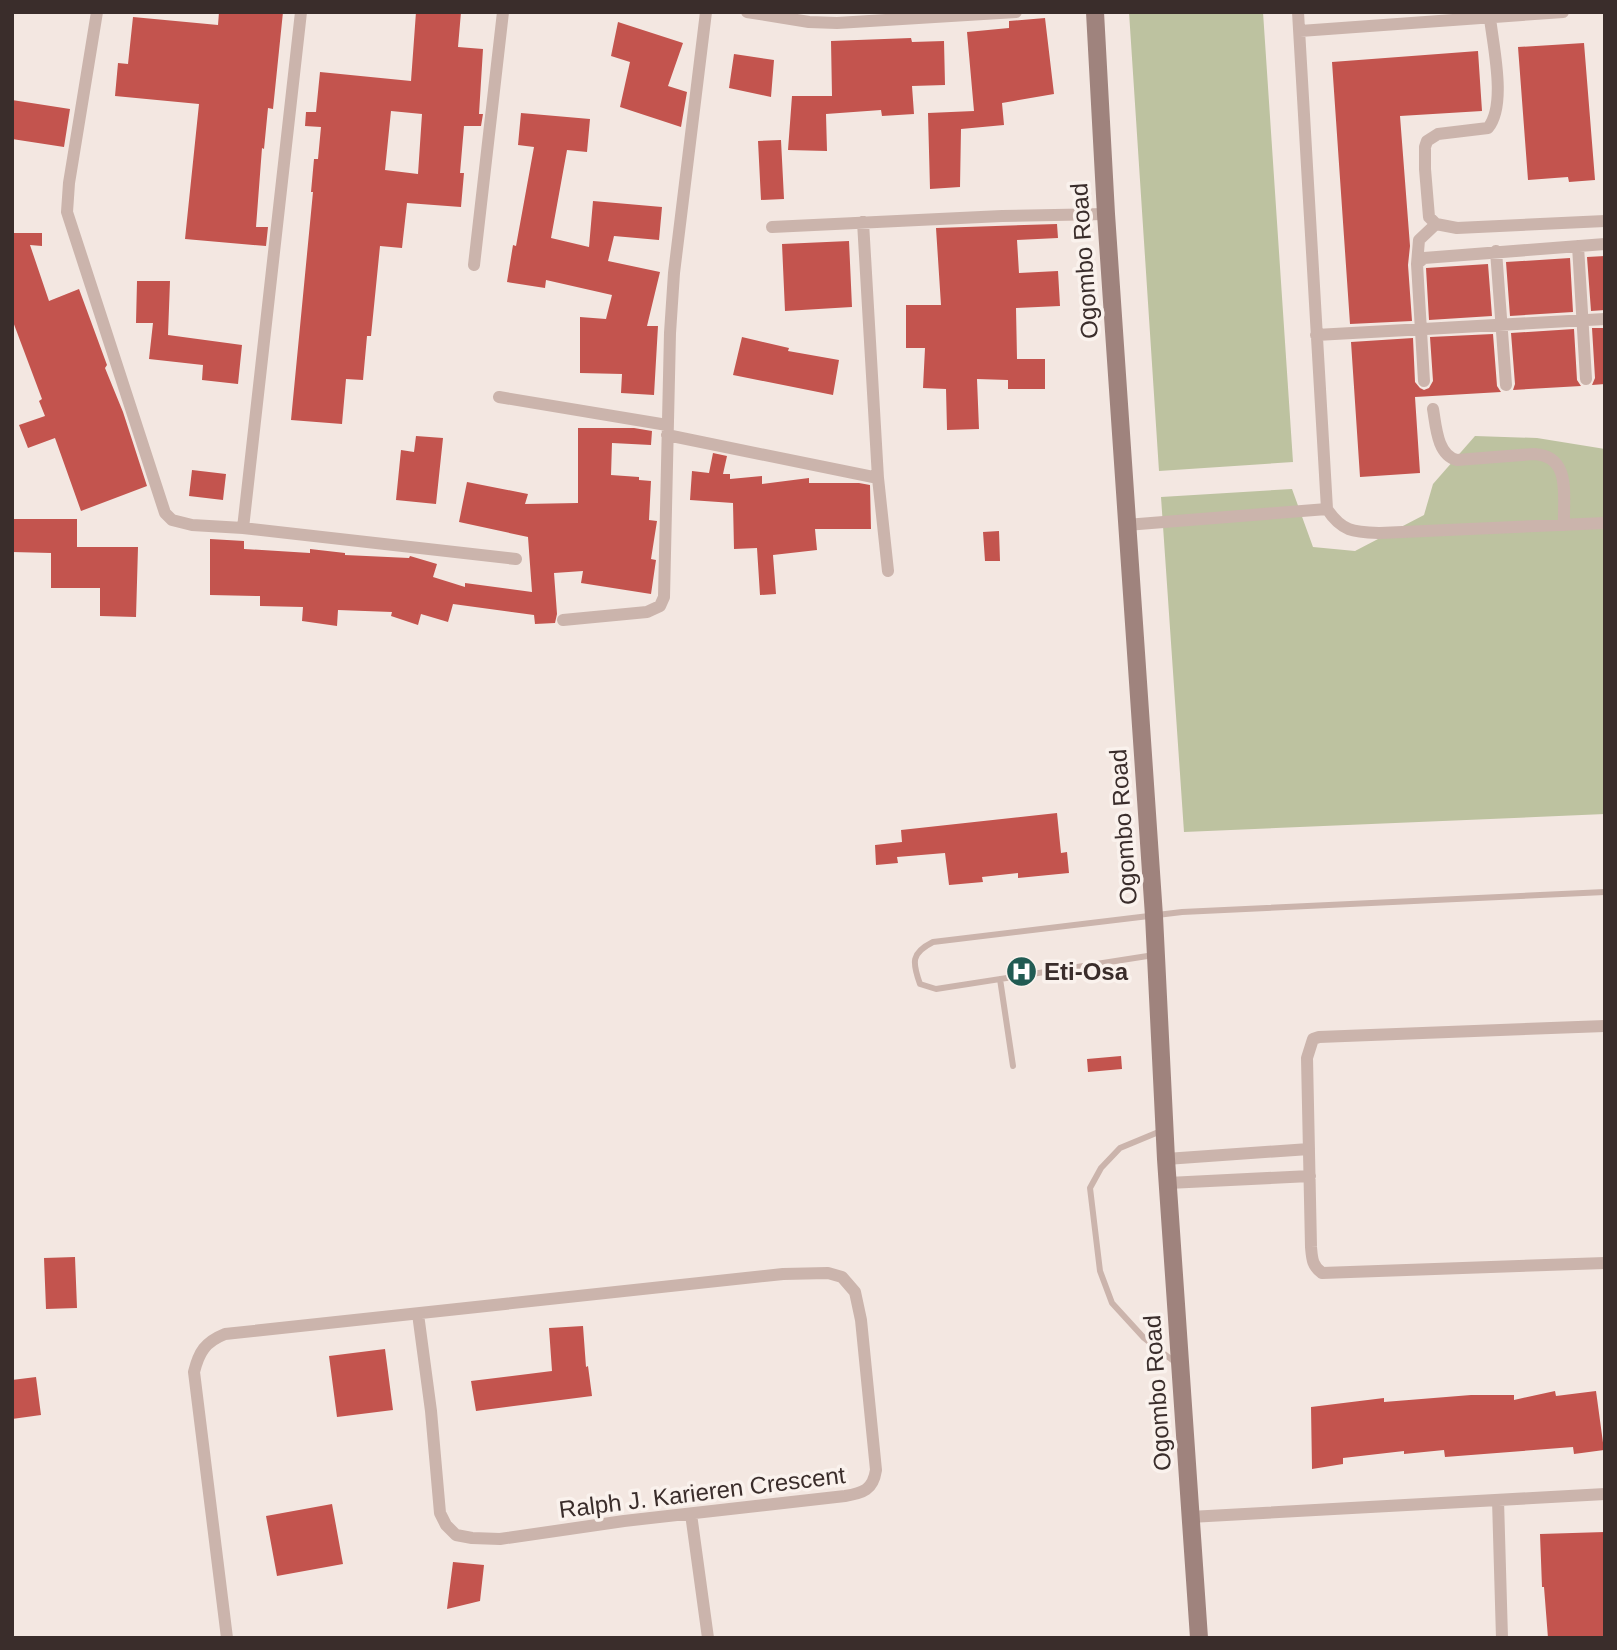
<svg xmlns="http://www.w3.org/2000/svg" width="1617" height="1650" font-family="Arial,sans-serif">
	<style>
		.green { fill: #bdc2a0 }
		.building { fill: #c3544e; fill-rule: evenodd }
		.lines { fill: none; stroke-linecap: round; stroke-linejoin: round }
		.service { stroke: #cbb4ac; stroke-width: 6 }
		.minor { stroke: #cbb4ac; stroke-width: 12 }
		.secondary { stroke: #9f837d; stroke-width: 18 }
		.labels { text-anchor: middle; dominant-baseline: central; stroke-width: 7; stroke-linejoin: round; paint-order: stroke }
		.street-label { font-size: 24px; fill: #3a2d2b; stroke: #faf2ed }
		.poi-label { font-size: 24px; font-weight: bold; fill: #3a2d2b; stroke: #faf2ed; text-anchor: start }
	</style>
	<rect width="100%" height="100%" fill="#f3e7e1"/>
	<path class="green" d="M1129,12H1263L1293,462L1159,471Z
		M1475,436L1537,438L1605,449V814L1184,832L1161,497L1292,489L1313,547L1355,551L1424,515L1433,484Z"/>
	<path class="building" d="M219,12H283L273,109L268,108L264,149L262,148L256,227H268L266,246L185,239L199,104L115,96L118,63L128,64L133,17L218,25Z
		M416,12H461L458,47L483,49L479,114H483L481,126H464L460,173H464L461,207L407,203L402,248L380,246L371,336H367L363,380L346,379L342,424L291,420L313,192H311L314,159H318L321,127L305,126L306,112H316L320,72L411,81ZM391,111L422,114L418,174L385,170Z
		M1045,18L1054,94L1002,103L1004,125L961,129L960,187L930,189L928,113L974,111L967,32L1009,28V21Z
		M618,22L683,43L668,86L687,92L681,127L620,107L630,62L611,56Z
		M911,38L912,42L944,41L945,85L912,86L914,114L882,116L881,110L826,114L827,151L788,150L792,96H832L831,41Z
		M1584,43L1595,180L1569,182L1568,177L1528,180L1518,47Z
		M1478,51L1482,111L1400,116L1410,246L1408,265L1412,321L1350,324L1332,62Z
		M734,54L774,60L771,97L729,88Z
		M12,100L70,109L64,147L12,139Z
		M521,113L590,119L587,152L567,150L551,238L589,247L593,201L662,207L659,240L614,236L608,261L660,272L647,326H658L654,395L621,393L622,374L580,373V317L606,319L612,295L546,280L545,288L507,282L513,245L516,246L534,147L518,145Z
		M781,140L784,199L761,200L758,141Z
		M1057,224L1058,238L1017,240L1019,273L1058,271L1060,306L1016,308L1017,359H1045V389H1008V380L977,379L979,429L947,430L946,389L923,388L925,348H906V305H941L936,228Z
		M12,233H42V246L30,245L49,301L79,289L107,365L105,368L123,412L147,486L81,511L55,438L28,448L19,425L45,416L39,401L42,399L12,319Z
		M849,241L852,307L785,311L782,244Z
		M1605,256V310L1591,311L1587,257Z
		M1570,258L1573,312L1510,316L1506,262Z
		M1488,264L1492,316L1429,320L1426,268Z
		M137,281H170L168,335L242,345L238,384L202,380L203,365L149,359L153,323H136Z
		M1592,328H1605V384L1592,385L1595,378Z
		M1574,329L1577,380L1581,386L1513,390L1515,384L1511,333Z
		M1493,334L1497,386L1501,392L1415,397L1420,473L1360,477L1351,342L1413,338L1415,382L1420,388L1424,390L1429,388L1433,381L1430,337Z
		M742,337L789,348L788,351L839,360L833,395L733,375Z
		M578,428H634L652,431L651,445L612,443L611,475L639,477V480L651,481L649,520L657,521L651,559L656,560L651,594L581,583L583,571L554,573L557,614L555,623L535,624L534,615L453,604L448,622L421,614L418,625L391,616L392,612L338,610L337,626L302,621L303,607L260,606V596L210,595V539L244,541V549L310,553V549L345,553V555L409,558L410,556L437,564L433,577L465,587V583L532,592L528,537L459,522L467,482L528,494L525,504L578,503Z
		M416,436L443,438L436,504L396,500L401,450L414,452Z
		M713,453L727,456L723,474H730V479L762,476V484L809,478V483H859L870,485L871,529H815L817,550L773,555L776,594L760,595L757,548L734,549L733,503L690,500L692,471L709,473Z
		M192,470L226,474L223,500L189,496Z
		M12,519H77V547H138L136,617L100,616V588H51V553L12,552Z
		M999,531L1000,561H985L983,532Z
		M1057,813L1061,853L1067,852L1069,873L1018,878V873L982,877L983,882L949,885L945,853L897,857L898,863L876,865L875,845L902,842L901,830Z
		M1121,1056L1122,1069L1088,1072L1087,1059Z
		M75,1257L77,1308L46,1309L44,1258Z
		M583,1326L586,1367L588,1366L592,1396L476,1411L471,1381L552,1371L549,1328Z
		M385,1349L393,1410L337,1417L329,1356Z
		M36,1377L41,1415L12,1419V1380Z
		M1555,1391L1556,1396L1596,1391L1604,1450L1574,1454L1573,1447L1445,1457L1444,1450L1404,1454V1451L1343,1458V1464L1312,1469L1311,1407L1384,1398V1402L1471,1395H1514V1400Z
		M332,1504L343,1564L277,1576L266,1516Z
		M1605,1532V1638H1548L1544,1587H1542L1540,1534Z
		M453,1562L484,1565L480,1601L447,1609Z"/>
	<g class="lines">
		<path class="service" d="M1154,955L936,989L920,984C912,962 911,953 933,942L1182,912L1605,892
			M1000,979L1013,1066
			M1161,1131L1120,1148L1101,1168L1090,1188L1100,1271L1112,1303L1144,1338L1176,1363"/>
		<path class="minor" d="M97,12L69,183L67,212L165,513L172,520L192,525L243,528L516,559
			M747,12L809,22L837,23L1016,12
			M1298,12L1327,509C1342,532 1354,532 1380,533L1605,523
			M1490,18C1493,46 1507,105 1488,128L1438,134L1427,141L1425,147V169L1429,217L1436,224L1457,228L1605,221
			M1300,31L1563,12
			M863,222L878,478L888,571
			M772,227L1002,216L1106,214
			M1578,246L1586,379
			M1496,251L1506,385
			M1417,264L1419,240L1436,224
			M474,265L503,12
			M1316,335L1605,319
			M1424,381L1417,264L1424,258L1605,244
			M499,397L667,425
			M1433,409C1436,426 1437,455 1457,460L1534,454C1572,456 1563,496 1564,525
			M667,435L878,478
			M1126,525L1327,509
			M243,528L301,12
			M563,620L647,612L660,606L664,597L670,333L674,273L706,12
			M1605,1026L1319,1037L1313,1039L1307,1058L1311,1247C1312,1258 1312,1266 1322,1273L1605,1263
			M1166,1159L1309,1149
			M1168,1183L1310,1176
			M1498,1500L1502,1638
			M691,1514L708,1638
			M1190,1517L1605,1494
			M227,1638L194,1372C199,1352 205,1342 225,1334L783,1274L828,1273L842,1277L855,1292L861,1320L876,1470C873,1490 863,1493 845,1496L624,1521L500,1539L472,1538L456,1535L446,1525L440,1513L431,1411L418,1314"/>
		<path class="secondary" d="M1095,12L1106,214L1154,916L1166,1159L1199,1638"/>
	</g>
	<defs>
		<symbol id="hospital-disc" viewBox="-11 -11 22 22"><circle r="9.5" fill="#215b53" stroke="#faf2ed"/><path d="M-5-5h3v3.5h4V-5h3V5h-3V1.5h-4V5h-3Z" fill="#fff"/></symbol>
	</defs>
	<g fill-rule="evenodd">
		<use href="#hospital-disc" x="1004" y="954" width="35" height="35"/>
	</g>
	<g class="labels">
		<g class="street-label">
			<text transform="translate(1084 261) rotate(-94)">Ogombo Road</text>
			<text transform="translate(1123 827) rotate(-94)">Ogombo Road</text>
			<text transform="translate(1157 1393) rotate(-94)">Ogombo Road</text>
			<text transform="translate(702 1492) rotate(-7)">Ralph J. Karieren Crescent</text>
		</g>
		<g class="poi-label">
			<text x="1044" y="971">Eti-Osa</text>
		</g>
	</g>
	<rect width="1617" height="1650" fill="none" stroke="#3a2d2b" stroke-width="28"/>
</svg>
